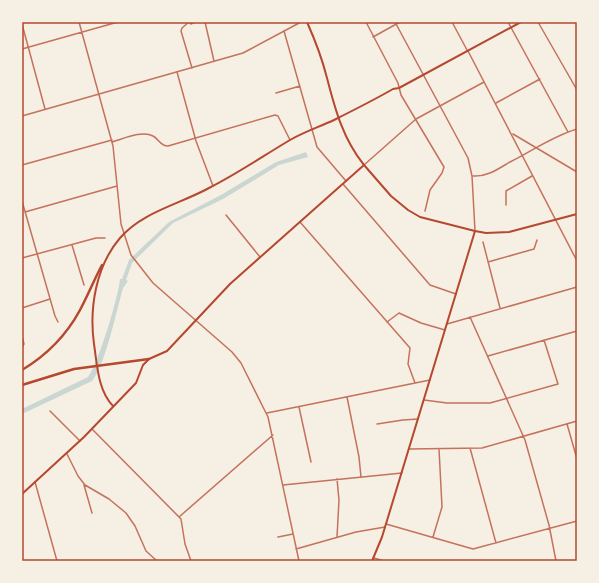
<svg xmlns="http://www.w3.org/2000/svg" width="599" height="583" font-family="Barlow,sans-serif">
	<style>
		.water { fill: #c9d6d2 }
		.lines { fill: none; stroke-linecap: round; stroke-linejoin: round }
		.minor { stroke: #c5725c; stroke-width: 1.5 }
		.tertiary { stroke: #c5725c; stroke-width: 1.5 }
		.secondary { stroke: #b5482f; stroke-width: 2 }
		.primary { stroke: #b5482f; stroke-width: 2 }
		.trunk { stroke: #b5482f; stroke-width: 2 }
		.motorway { stroke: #b5482f; stroke-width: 2.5 }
		.neatline { fill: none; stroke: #b5482f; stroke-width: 1.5 }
	</style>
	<rect width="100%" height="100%" fill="#f6efe4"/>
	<path class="water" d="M306,152L308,157L279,165L223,199L173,223L132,263L126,280L128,281L123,288C116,312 106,363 92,381L22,414V409L88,377C98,365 119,295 120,279H122L129,260L169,222L221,195L276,162Z"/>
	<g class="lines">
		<path class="minor" d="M79,22L113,146L121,224L131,255L153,283L232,352L241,363L268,417L299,561
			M189,22L182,28L181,31L192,68
			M189,22L191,24L195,22
			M205,22L214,61
			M366,22L398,83L401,95L444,167L442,173L430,190L425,211
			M452,22L467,50
			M508,22L568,132
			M538,22L577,90
			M22,24L45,109
			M284,31L317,147L346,181
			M373,37L400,22
			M22,49L118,22
			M177,72L196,141L213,186
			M276,93L300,86
			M496,103L540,79
			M112,142C123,139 142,130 153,136C159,139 160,146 168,146L275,115L278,116L290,140
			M22,165L112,140
			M473,176C487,177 498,169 510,162C532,151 553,136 577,129
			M343,184L430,285L456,294
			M22,201L55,316L58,322
			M506,205V191L532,176
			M25,212L117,186
			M226,215L260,257
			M300,222L410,348L408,364L415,383
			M483,242L500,308
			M72,245L84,285
			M22,258L96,238H105
			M488,262L534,249L537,240
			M22,308L50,299
			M470,317L525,440L549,525L556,561
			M387,322L399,313L421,323L445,330
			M447,324L577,287
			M22,336L24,344L22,347
			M488,356L577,331
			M347,397L359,457L361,477
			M424,400L447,403H490L558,384L544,340
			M299,407L311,462
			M50,411L80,441
			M267,413L430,380
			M377,424L403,420L418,419
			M567,424L577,459
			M92,429L181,519L185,544L191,561
			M470,448L496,543
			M409,449L482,448L577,421
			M67,454L78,476L85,485L109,499L126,513L135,526L146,551L157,561
			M35,482L57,561
			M84,485L92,513
			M283,485L402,473
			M179,517L273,435
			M386,524L473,549L577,521
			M278,537L293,534
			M337,537L339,500L337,479
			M433,537L442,507L439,449
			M296,549L356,532L385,527
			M374,558L384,561"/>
		<path class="tertiary" d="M395,22L468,158L472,176L475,231
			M468,51L577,261
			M22,116L243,53L301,22
			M513,134L577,172
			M364,165L416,119L484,82"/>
		<path class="secondary" d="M22,494L84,437L136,383L143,365L149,359"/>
		<path class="primary" d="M307,22C315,40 322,58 327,78C335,109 343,139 364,165
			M372,561L382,537L475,231"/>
		<path class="trunk" d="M149,359L167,351L230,284L364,165L391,196L408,210L420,217L475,231L486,233L509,232L577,214
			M113,406C98,391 97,364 94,344C89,308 96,266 120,238C142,212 180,204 209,188C237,174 263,156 290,140C304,132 319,127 334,120C354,110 374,100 393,89L399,88L521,22"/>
		<path class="motorway" d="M22,370C47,355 66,336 80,310C88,295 94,280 102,265
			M22,385L74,369L149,359"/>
	</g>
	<rect width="599" height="583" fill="none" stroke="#f6efe4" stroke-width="46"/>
	<rect x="23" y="23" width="553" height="537" class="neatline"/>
</svg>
